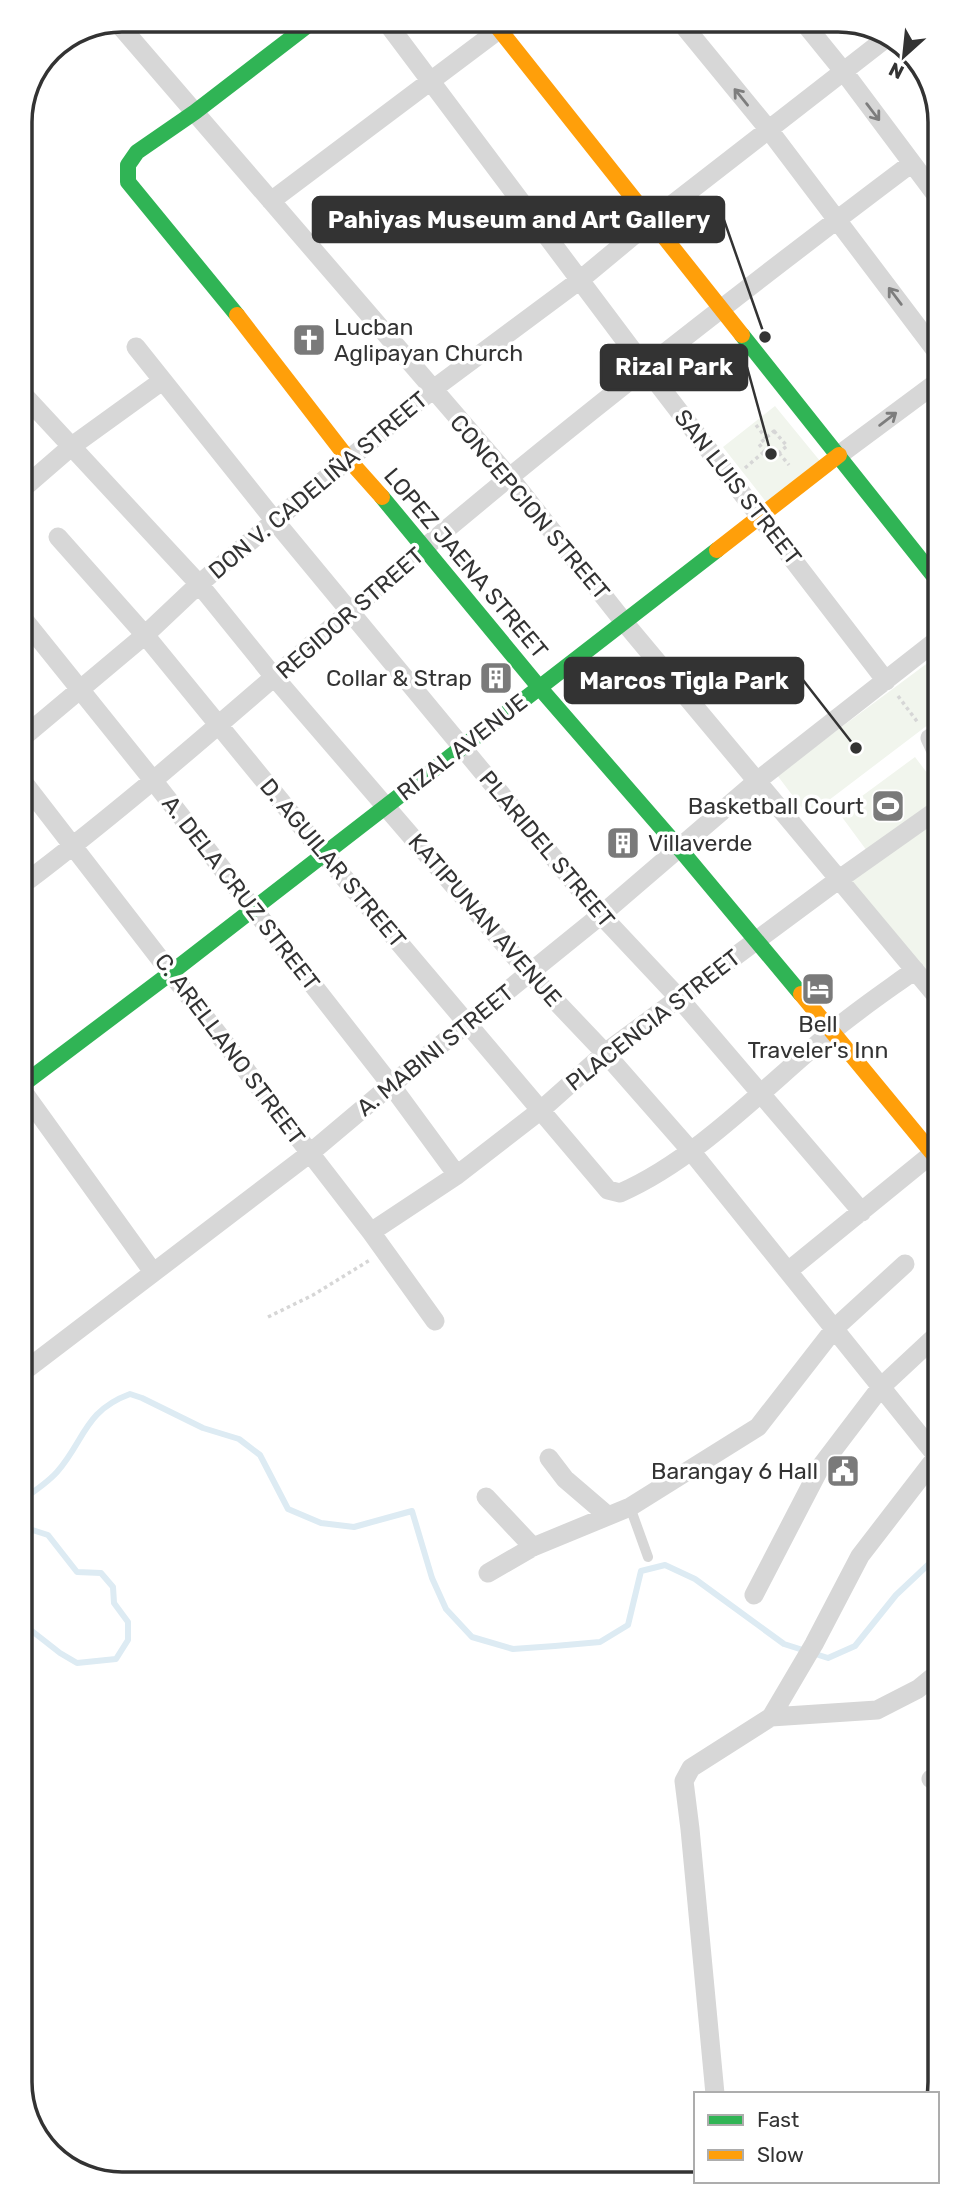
<svg xmlns="http://www.w3.org/2000/svg" width="960" height="2204" font-family="Rubik,sans-serif">
	<style>
		.green { fill: #f1f5ed }
		.lines { fill: none; stroke-linecap: round; stroke-linejoin: round }
		.stream { stroke: #ddebf3; stroke-width: 6 }
		.path { stroke: #d6d6d6; stroke-width: 3.5; stroke-dasharray: 3.5 3.5; stroke-linecap: butt }
		.lane { stroke: #d7d7d7; stroke-width: 10 }
		.street { stroke: #d7d7d7; stroke-width: 19 }
		.fast { stroke: #30b455; stroke-width: 16 }
		.slow { stroke: #ff9f0a; stroke-width: 16 }
		.oneway { stroke: #7d7d7d }
		.labels { text-anchor: middle; dominant-baseline: central; stroke-width: 7; stroke-linejoin: round; paint-order: stroke }
		.poi-label { font-size: 23px; fill: #333; stroke: #fff; text-anchor: end }
		.street-label { font-size: 23px; fill: #333; stroke: #fff }
		.rim { fill: none; stroke: #333; stroke-width: 3.5 }
		.leader { fill: none; stroke: #333; stroke-width: 2.5 }
		.callout-dot { fill: #333; stroke: #fff; stroke-width: 2.5 }
		.callout { fill: #333; stroke: #333; stroke-width: 2.5 }
		.callout-label { font-size: 24px; text-anchor: middle; font-weight: bold; fill: #fff }
	</style>
	<rect width="100%" height="100%" fill="#fff"/>
	<path class="green" d="M775,406L820,461L767,503L723,447Z
		M937,656V718L808,816L777,775Z
		M915,757L937,786V799L867,851L839,813Z
		M937,817L938,990L849,880Z"/>
	<g class="lines">
		<path class="stream" d="M23,1499C35,1491 47,1483 57,1472C85,1440 84,1411 130,1394L142,1398L203,1428L239,1439L260,1455L288,1509L321,1523L354,1527L412,1511L432,1578L446,1609L472,1637L513,1649L555,1646L600,1642L628,1625L641,1571L665,1565L695,1579L784,1644L828,1658L855,1646L896,1595L931,1562H939
			M23,1527L48,1535L77,1572L101,1573L113,1587L114,1603L128,1622V1640L116,1659L77,1663L60,1653L23,1624"/>
		<path class="path" d="M756,425L766,438
			M774,431L787,446L771,459L759,444Z
			M779,453L789,465
			M745,468L765,451
			M898,696L919,724
			M268,1317L313,1295L370,1260"/>
		<path class="lane" d="M630,1507L648,1557"/>
		<path class="street" d="M384,19L645,367L886,681
			M678,19L769,130L936,351
			M801,19L844,72L936,195
			M116,21L510,478L624,622L938,998
			M271,201L513,19
			M136,347L275,521L601,915L678,997L862,1212
			M20,391L199,584L275,678L529,973L605,1053L691,1151L939,1459
			M839,455L936,383
			M20,491L72,446L162,381
			M58,537L145,635L324,854L608,1190L620,1193C696,1160 765,1087 829,1034C856,1011 886,991 915,970
			M21,616L152,779L391,1085L457,1175
			M930,738L937,753
			M21,739L145,635L199,584L432,390L580,280L651,221L889,36
			M21,779L371,1232L435,1321
			M22,885C161,780 290,661 423,549C582,415 746,288 912,163
			M22,1090L153,1272
			M371,1232L457,1175L541,1110L605,1053L838,880L937,810
			M788,1271L938,1149
			M23,1372L309,1154L391,1085L601,915L757,781L937,640
			M549,1458L565,1479L607,1515
			M486,1497L533,1547
			M488,1573L533,1547L630,1507L758,1427L835,1328L905,1264
			M754,1595L821,1466L881,1387L939,1333
			M771,1717L877,1710L918,1689L940,1671
			M931,1779L940,1776
			M715,2094L690,1829L684,1781L691,1768L771,1717L814,1644L860,1556L937,1456"/>
		<path class="fast" d="M237,315L128,182V165L137,152L195,112L316,19
			M742,335L937,580
			M382,497L539,687L679,848L801,994
			M22,1085L172,972L717,550"/>
		<path class="slow" d="M491,19L742,335
			M237,315L349,460L382,497
			M717,550L839,455
			M801,994L938,1160"/>
	</g>
	<defs><path id="oneway-shaft" d="M-6 0H5M1.5-3L5.5 0L1.5 3" fill="none" stroke-width="1.6" stroke-linecap="round" stroke-linejoin="round" transform="scale(1.75)"/></defs>
	<g class="oneway">
		<use href="#oneway-shaft" transform="translate(741 97) rotate(-129)"/>
		<use href="#oneway-shaft" transform="translate(873 112) rotate(53)"/>
		<use href="#oneway-shaft" transform="translate(895 296) rotate(-127)"/>
		<use href="#oneway-shaft" transform="translate(888 419) rotate(-37)"/>
	</g>
	<defs>
		<symbol id="church-square" viewBox="-11 -11 22 22"><rect x="-9" y="-9" width="18" height="18" rx="4" fill="#7a7a7a" stroke="#fff"/><path d="M-1.2-6h2.4v3.5h3.3v2.4h-3.3V6h-2.4V-.1h-3.3v-2.4h3.3Z" fill="#fff"/></symbol>
		<symbol id="building-square" viewBox="-11 -11 22 22"><rect x="-9" y="-9" width="18" height="18" rx="4" fill="#7a7a7a" stroke="#fff"/><path d="M-4-6H4V6H1V3H-1V6H-4ZM-2.5-4.3h1.7v1.8h-1.7ZM.8-4.3h1.7v1.8H.8ZM-2.5-1h1.7V.8h-1.7ZM.8-1h1.7V.8H.8Z" fill="#fff"/></symbol>
		<symbol id="stadium-square" viewBox="-11 -11 22 22"><rect x="-9" y="-9" width="18" height="18" rx="4" fill="#7a7a7a" stroke="#fff"/><path d="M0-5a6.5 5 0 1 0 0 10a6.5 5 0 1 0 0-10ZM-3.5-1.8h7v3.6h-7Z" fill="#fff"/></symbol>
		<symbol id="hotel-square" viewBox="-11 -11 22 22"><rect x="-9" y="-9" width="18" height="18" rx="4" fill="#7a7a7a" stroke="#fff"/><path d="M-6-4.5h1.5V1H6V5H4.5V3h-9V5H-6ZM-4 0a1.8 1.8 0 1 1 3.6 0ZM.5 0V-2.5h3Q6-2.5 6 0Z" fill="#fff"/></symbol>
		<symbol id="civic-square" viewBox="-11 -11 22 22"><rect x="-9" y="-9" width="18" height="18" rx="4" fill="#7a7a7a" stroke="#fff"/><path d="M-.6-6.5H3V-4.5H.6V-3L4-1V1h2V6H-6V1h2V-1L-.6-3ZM-1.2 2.5V6h2.4V2.5Z" fill="#fff"/></symbol>
	</defs>
	<g fill-rule="evenodd">
		<use href="#church-square" x="290" y="321" width="38" height="38"/>
		<use href="#building-square" x="477" y="659" width="38" height="38"/>
		<use href="#stadium-square" x="869" y="787" width="38" height="38"/>
		<use href="#building-square" x="604" y="824" width="38" height="38"/>
		<use href="#hotel-square" x="799" y="970" width="38" height="38"/>
		<use href="#civic-square" x="824" y="1452" width="38" height="38"/>
	</g>
	<g class="labels">
		<g class="poi-label">
			<text x="334" y="327" text-anchor="start">Lucban<tspan x="334" dy="26">Aglipayan Church</tspan></text>
			<text x="472" y="678">Collar &amp; Strap</text>
			<text x="864" y="806">Basketball Court</text>
			<text x="648" y="843" text-anchor="start">Villaverde</text>
			<text x="818" y="1024" text-anchor="middle">Bell<tspan x="818" dy="26">Traveler's Inn</tspan></text>
			<text x="818" y="1471">Barangay 6 Hall</text>
		</g>
		<g class="street-label">
			<text transform="translate(318 485) rotate(-40)">DON V. CADELIÑA STREET</text>
			<text transform="translate(738 487) rotate(52)">SAN LUIS STREET</text>
			<text transform="translate(530 507) rotate(50)">CONCEPCION STREET</text>
			<text transform="translate(466 563) rotate(50)">LOPEZ JAENA STREET</text>
			<text transform="translate(350 613) rotate(-41)">REGIDOR STREET</text>
			<text transform="translate(462 747) rotate(-38)">RIZAL AVENUE</text>
			<text transform="translate(547 849) rotate(50)">PLARIDEL STREET</text>
			<text transform="translate(333 863) rotate(50)">D. AGUILAR STREET</text>
			<text transform="translate(241 893) rotate(52)">A. DELA CRUZ STREET</text>
			<text transform="translate(485 920) rotate(49)">KATIPUNAN AVENUE</text>
			<text transform="translate(653 1020) rotate(-38)">PLACENCIA STREET</text>
			<text transform="translate(230 1049) rotate(53)">C. ARELLANO STREET</text>
			<text transform="translate(435 1050) rotate(-39)">A. MABINI STREET</text>
		</g>
	</g>
	<path d="M0 0H960V2204H0ZM122 32H838A90 90 0 0 1 928 122V2082A90 90 0 0 1 838 2172H122A90 90 0 0 1 32 2082V122A90 90 0 0 1 122 32Z" fill="#fff" fill-rule="evenodd"/>
	<path class="rim" d="M122 32H838A90 90 0 0 1 928 122V2082A90 90 0 0 1 838 2172H122A90 90 0 0 1 32 2082V122A90 90 0 0 1 122 32Z"/>
	<path class="leader" d="M765 337L724 220M771 454L747 367M856 748L803 680"/>
	<g class="callout-dot">
		<circle cx="765" cy="337" r="7"/>
		<circle cx="771" cy="454" r="7"/>
		<circle cx="856" cy="748" r="7"/>
	</g>
	<g class="callout">
		<rect x="313" y="197" width="411" height="45" rx="7"/>
		<rect x="601" y="345" width="146" height="45" rx="7"/>
		<rect x="565" y="658" width="238" height="45" rx="7"/>
	</g>
	<g class="callout-label">
		<text x="519" y="228">Pahiyas Museum and Art Gallery</text>
		<text x="674" y="375">Rizal Park</text>
		<text x="684" y="689">Marcos Tigla Park</text>
	</g>
	<rect x="694" y="2092" width="245" height="91" fill="#ffffff" stroke="#adadad" stroke-width="2"/>
	<rect x="708" y="2115" width="35" height="10" fill="#30b455" stroke="#adadad" stroke-width="2"/>
	<text x="757" y="2127" font-size="21" fill="#333333">Fast</text>
	<rect x="708" y="2150" width="35" height="10" fill="#ff9f0a" stroke="#adadad" stroke-width="2"/>
	<text x="757" y="2162" font-size="21" fill="#333333">Slow</text>
	<g transform="translate(904 56) rotate(207)" stroke="#ffffff" stroke-width="5" paint-order="stroke">
	<path d="M0-5L12 26L0 18L-12 26Z" fill="#333333"/>
	<text y="-10" font-size="19" font-weight="bold" text-anchor="middle" fill="#333333">N</text>
	</g>
</svg>
